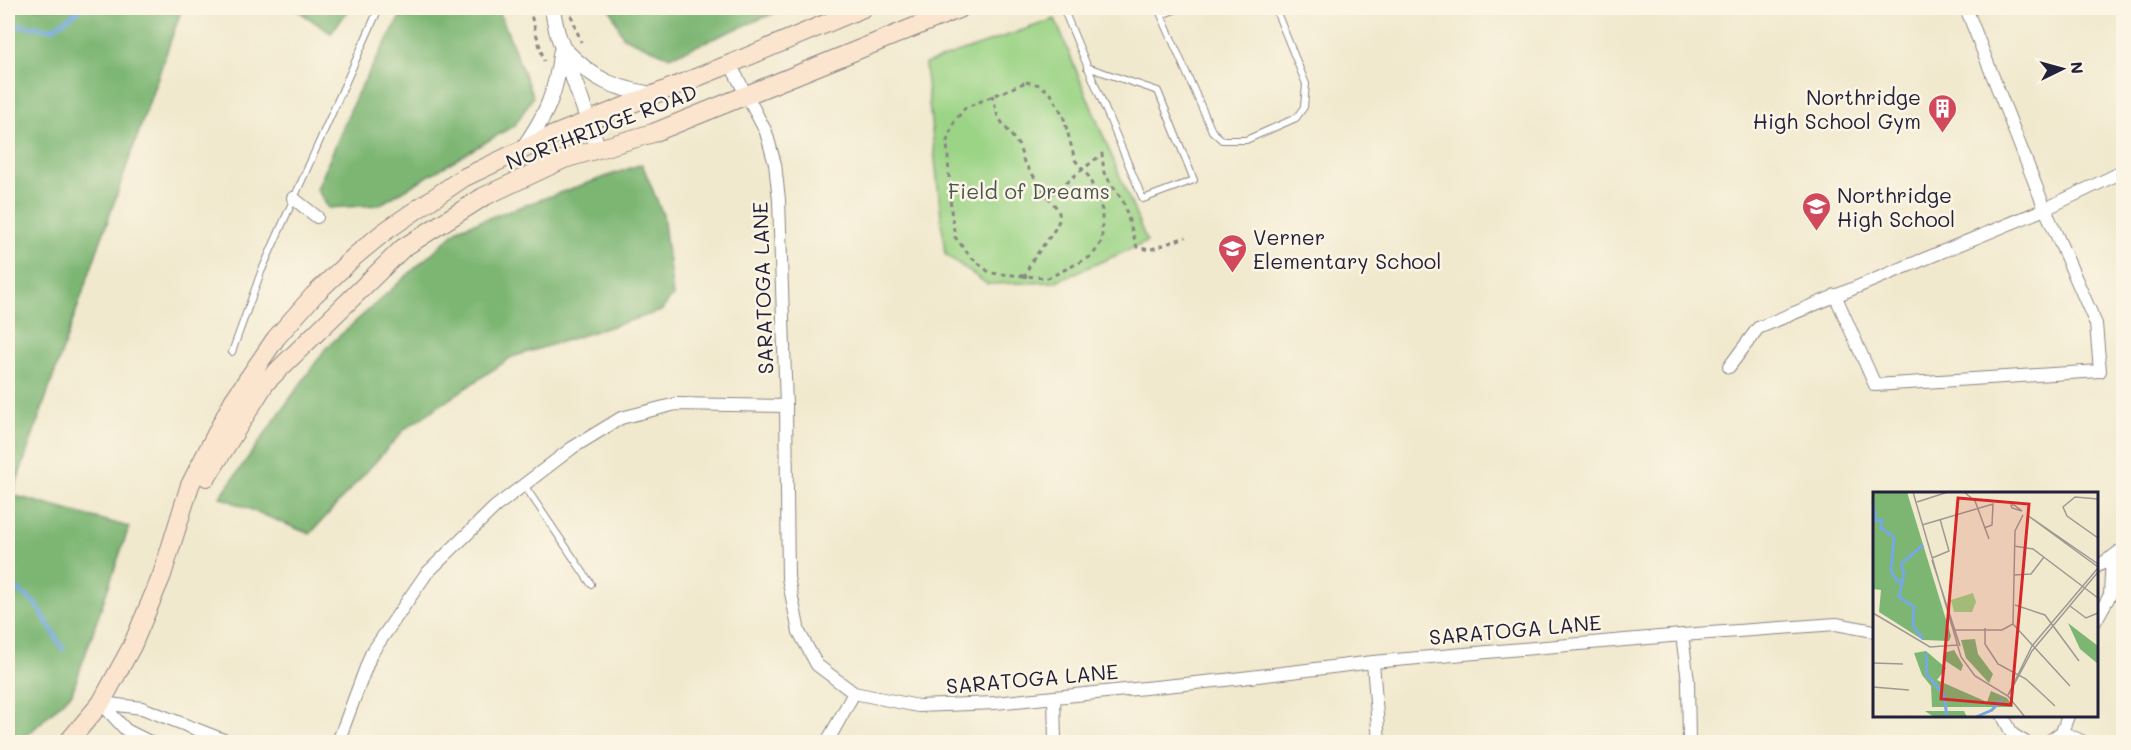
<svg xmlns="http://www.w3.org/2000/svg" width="2131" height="750" font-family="Mali,sans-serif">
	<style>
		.green { fill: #9cd486; stroke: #5f7b60; stroke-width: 1.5 }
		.forest { fill: #7db673; stroke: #506c57; stroke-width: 1.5 }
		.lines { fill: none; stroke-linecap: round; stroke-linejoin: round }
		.stream { stroke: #76a9e2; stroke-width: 4.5 }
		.service-casing { stroke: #8a8684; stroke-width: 8 }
		.minor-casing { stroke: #8a8684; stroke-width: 14 }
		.tertiary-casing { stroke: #8a8684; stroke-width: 17 }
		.secondary-casing { stroke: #8a8684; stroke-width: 20 }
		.path { stroke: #8a8684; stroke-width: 3; stroke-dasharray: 4.5 4.5; stroke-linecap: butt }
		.service { stroke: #fff; stroke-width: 6 }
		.minor { stroke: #fff; stroke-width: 12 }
		.tertiary { stroke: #fff; stroke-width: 15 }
		.secondary { stroke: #fce5cf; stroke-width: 18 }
		.labels { text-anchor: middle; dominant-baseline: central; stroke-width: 5; stroke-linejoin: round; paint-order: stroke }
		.poi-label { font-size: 21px; fill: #22223b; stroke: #fcf5e5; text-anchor: start }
		.street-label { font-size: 21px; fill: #22223b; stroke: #fcf5e5 }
		.park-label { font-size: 21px; fill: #475752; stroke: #fcf5e5 }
		.inset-river { fill: none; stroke: #76a9e2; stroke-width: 3 }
		.inset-road { fill: none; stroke: #9e9993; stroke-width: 1.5 }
		.view { fill: #d62828; fill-opacity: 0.15; stroke: #d62828; stroke-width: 3 }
		.inset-edge { fill: none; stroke: #22223b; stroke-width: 3 }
	</style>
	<rect width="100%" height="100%" fill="#fcf5e5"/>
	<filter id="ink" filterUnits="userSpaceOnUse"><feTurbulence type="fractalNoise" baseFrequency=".0167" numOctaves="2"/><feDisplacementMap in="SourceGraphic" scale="12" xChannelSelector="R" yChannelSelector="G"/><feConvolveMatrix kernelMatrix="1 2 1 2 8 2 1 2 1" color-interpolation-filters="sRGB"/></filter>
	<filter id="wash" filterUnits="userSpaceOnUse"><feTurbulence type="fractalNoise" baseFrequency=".008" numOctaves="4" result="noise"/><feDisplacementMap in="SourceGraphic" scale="24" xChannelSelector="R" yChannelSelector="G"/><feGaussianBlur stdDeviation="1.35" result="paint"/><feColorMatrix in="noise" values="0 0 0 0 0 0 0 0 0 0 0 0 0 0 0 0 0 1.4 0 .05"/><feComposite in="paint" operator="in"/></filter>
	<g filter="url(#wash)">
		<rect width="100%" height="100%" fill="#f1e9ce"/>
		<path class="green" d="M1055,19L1147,242L1054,282L987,284L945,254L925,64Z"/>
		<path class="forest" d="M8,8H182L12,495L129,527L72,693L20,742H8Z
			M294,8H350L331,33Z
			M405,8H498L533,97L515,125L379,205L328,208L317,189L357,94Z
			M610,8H786L670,57L623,37Z
			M642,164L663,215L673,295L661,311L512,357L405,429L310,534L220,497L326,348L460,228Z"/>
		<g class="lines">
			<path class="stream" d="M8,24L52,29L83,8
				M8,582L36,604L63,649"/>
		</g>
	</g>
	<g filter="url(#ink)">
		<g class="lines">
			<defs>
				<path id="service" d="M1063,8L1143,199L1194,180L1158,91L1087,67
					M1158,8L1212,131L1222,140H1246L1296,118L1304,107L1306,84L1275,8
					M1161,15L1180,8
					M232,352L261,272L379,8
					M524,485L591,584"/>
				<path id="minor" d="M730,64L766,132L775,164L779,200L786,406L788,578L799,632L817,665L854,693L918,706L995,703L1225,680L1373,662L1682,635L1836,624L1874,631
					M293,198L317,217
					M1835,295L1875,385L2100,371L2096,324L2045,209L1966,8
					M1729,367L1758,328L2045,209L2116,175L2124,168
					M2112,557L2124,548
					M2096,567L2112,557L2110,595L2096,620
					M1682,635L1688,681L1689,742
					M1373,662L1379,742
					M1054,697L1055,742
					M101,703L142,708L229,742
					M101,703L126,730L150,742
					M2003,716L2012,734L2025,742
					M2062,732L2084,742
					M338,742L371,654L426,574L495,507L572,448L621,418L676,404L786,406
					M827,742L854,693
					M2048,742L2062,732L2068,716"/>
				<path id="tertiary" d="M552,8L557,32L598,148
					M566,51C595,81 614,88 655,95
					M522,150C546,116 556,94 561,52"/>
				<path id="secondary" d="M207,477L266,382L403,248L483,197L564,159L653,133L961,8
					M68,742L101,703L132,646L162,575L190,485L233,401L276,338L314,295L355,256L384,232L463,178L551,136L730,64L863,8"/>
			</defs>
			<use href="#service" class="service-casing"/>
			<use href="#minor" class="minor-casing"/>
			<use href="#tertiary" class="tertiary-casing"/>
			<use href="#secondary" class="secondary-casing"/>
			<path class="path" d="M529,8L544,61
				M571,15L581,42
				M1026,82L1040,85L1051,94L1063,115L1075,160L1089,177L1102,210V241L1092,256L1048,278L990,273L970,256L955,237L951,210L947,141L954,122L965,108Z
				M992,95L998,117L1019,146L1024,162L1048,197
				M1025,278C1029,255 1064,228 1059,213C1057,207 1052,202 1048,197L1102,154L1104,173L1123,201L1137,247L1149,250L1186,237"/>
			<use href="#service" class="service"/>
			<use href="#minor" class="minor"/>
			<use href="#tertiary" class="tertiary"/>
			<use href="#secondary" class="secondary"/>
		</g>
	</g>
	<defs>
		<symbol id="building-pin" viewBox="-11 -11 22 30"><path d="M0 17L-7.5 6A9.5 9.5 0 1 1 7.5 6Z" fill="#d1495b" stroke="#fcf5e5"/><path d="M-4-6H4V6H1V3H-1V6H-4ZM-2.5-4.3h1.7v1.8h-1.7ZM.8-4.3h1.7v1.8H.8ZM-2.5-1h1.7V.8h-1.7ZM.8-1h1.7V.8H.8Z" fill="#fff"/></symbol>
		<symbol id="school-pin" viewBox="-11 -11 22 30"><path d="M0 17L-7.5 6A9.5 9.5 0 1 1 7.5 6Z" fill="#d1495b" stroke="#fcf5e5"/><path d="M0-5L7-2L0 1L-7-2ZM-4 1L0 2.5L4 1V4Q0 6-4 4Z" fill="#fff"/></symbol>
	</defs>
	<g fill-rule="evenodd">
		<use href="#building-pin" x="1926" y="92" width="33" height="45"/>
		<use href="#school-pin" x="1800" y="190" width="33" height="45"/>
		<use href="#school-pin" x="1216" y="232" width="33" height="45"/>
	</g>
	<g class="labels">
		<g class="poi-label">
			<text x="1921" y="96" text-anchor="end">Northridge<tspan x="1921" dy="24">High School Gym</tspan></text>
			<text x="1837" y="194">Northridge<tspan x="1837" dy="24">High School</tspan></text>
			<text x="1253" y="236">Verner<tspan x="1253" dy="24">Elementary School</tspan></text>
		</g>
		<g class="street-label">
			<text transform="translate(601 126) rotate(-21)">NORTHRIDGE ROAD</text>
			<text transform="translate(762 288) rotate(-92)">SARATOGA LANE</text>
			<text transform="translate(1515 629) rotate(-5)">SARATOGA LANE</text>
			<text transform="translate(1032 678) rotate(-5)">SARATOGA LANE</text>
		</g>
		<g class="park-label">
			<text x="1029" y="190">Field of Dreams</text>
		</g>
	</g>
	<g transform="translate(1873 492)">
		<rect width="225" height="225" fill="#f1e9ce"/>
		<path d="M100,101L103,110L99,120H81L78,108Z" fill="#9cd486"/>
		<path d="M0,0H34L78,144L76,149L50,148L6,120L8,98L0,97ZM195,131L225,154V172L207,157ZM102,147L105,162L120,182L116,191L93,166L88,148ZM81,158L90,173L88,179L71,168V161ZM53,159L73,176L64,188L114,210L118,199L134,206L140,215H59L58,194L49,183L41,161ZM52,219H91L94,225H61Z" fill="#7db673"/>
		<path class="inset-river" d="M0,10L3,29L9,28L8,36L21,45L18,79L25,90L29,88M50,147L40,134L41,115L26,105L31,82L28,72L50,53M53,161L54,183L71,203L74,225M103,225L119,218L129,207"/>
		<path class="inset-road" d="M40,0L88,165L102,184L135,204L152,225M91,0L102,9L116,47M225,7L202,5L190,15L194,24L225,46M44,10L75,0M138,13H141L149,19L139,16ZM154,23L225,75M154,23L225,72M49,33L120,12L119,33L111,36M141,54L160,57L225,106M59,66L76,59L67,27M59,68L87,154M141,83L158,82L171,65M142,113L172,123L206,169M197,114L213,126L225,121M0,121L57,155L84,153M140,132L197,194M112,136V152L125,172L153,187L182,214M81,138H129L140,132L142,39L150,23M0,171L30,172M0,195L36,198M136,202L159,159L225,80M135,203L159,154L225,76"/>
		<path class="view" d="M85,6L156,12L138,213L68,207Z"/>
		<rect width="225" height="225" class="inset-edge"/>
	</g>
	<rect width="2131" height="750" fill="none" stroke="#fcf5e5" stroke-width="30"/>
	<g transform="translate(2062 69) rotate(85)" stroke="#fcf5e5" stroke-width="4.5" paint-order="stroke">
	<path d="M0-4.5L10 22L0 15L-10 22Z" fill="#22223b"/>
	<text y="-9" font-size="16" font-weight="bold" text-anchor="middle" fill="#22223b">N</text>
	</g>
</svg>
